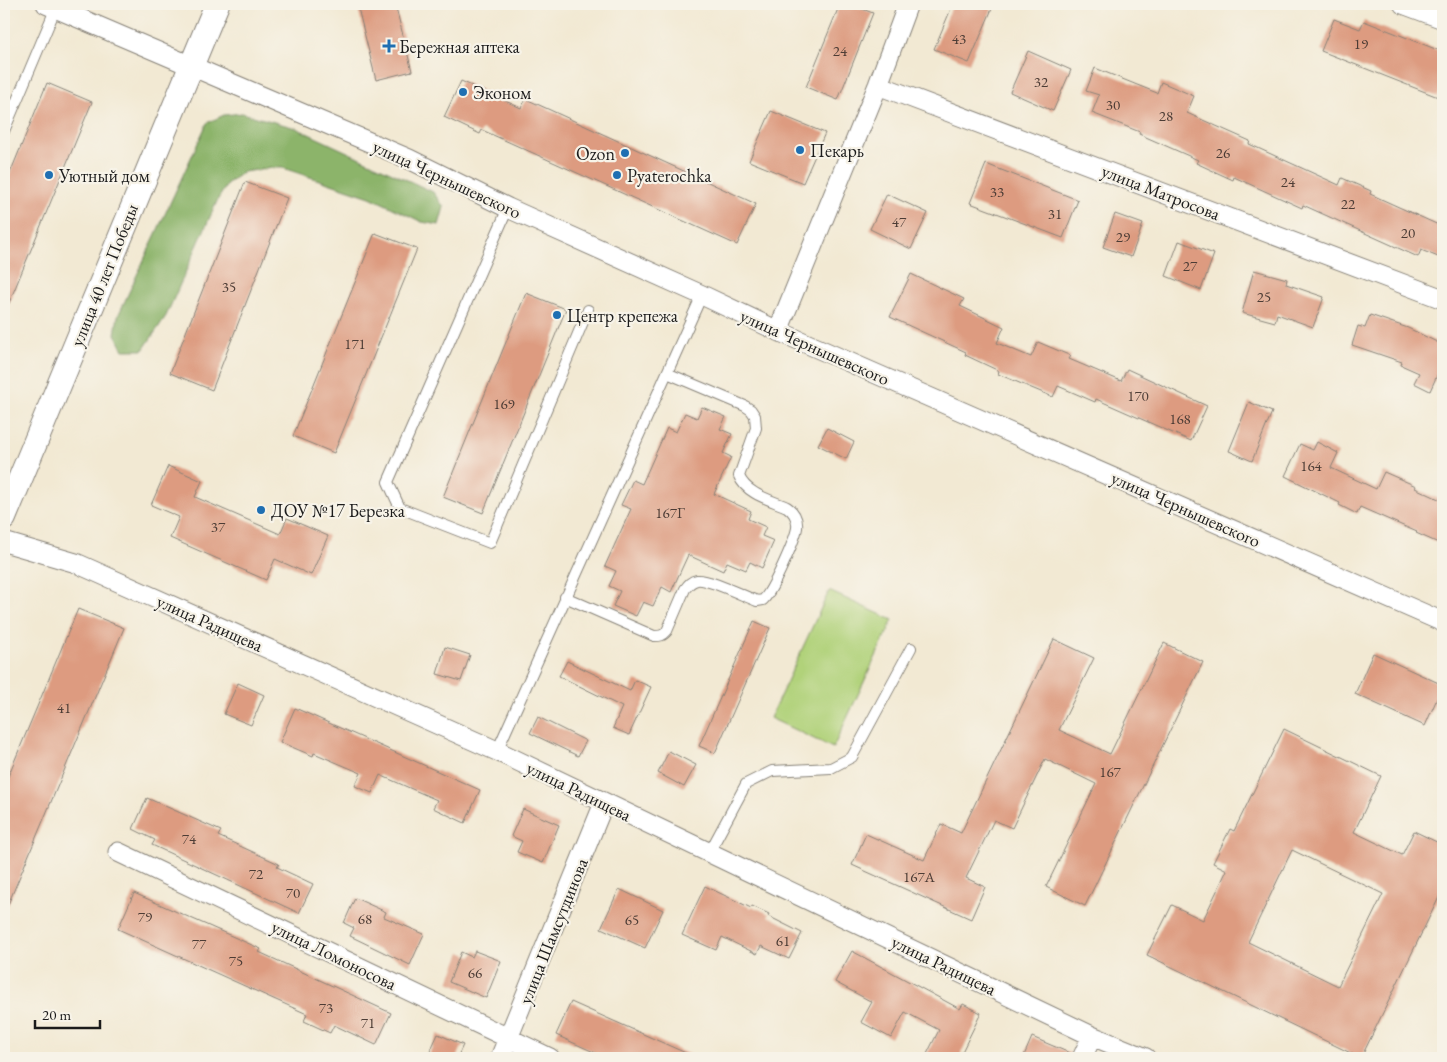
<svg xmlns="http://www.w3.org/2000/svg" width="1447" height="1062" font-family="'EB Garamond',serif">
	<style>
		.green { fill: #b1d27a; stroke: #66774b }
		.forest { fill: #8cb46a; stroke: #546843 }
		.building { fill: #dd9b80; fill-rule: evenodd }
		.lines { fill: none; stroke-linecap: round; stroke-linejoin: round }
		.service-casing { stroke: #878278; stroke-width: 12 }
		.minor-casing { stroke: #878278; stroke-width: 21 }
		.tertiary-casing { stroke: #878278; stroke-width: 26 }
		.service { stroke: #fff; stroke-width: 10 }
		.minor { stroke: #fff; stroke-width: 19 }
		.tertiary { stroke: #fff; stroke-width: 24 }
		.poi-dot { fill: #1f6fb2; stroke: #f7f3e8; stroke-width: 2 }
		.labels { text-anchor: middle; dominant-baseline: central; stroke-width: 4.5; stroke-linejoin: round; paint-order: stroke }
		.number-label { font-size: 15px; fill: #4c3c35 }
		.poi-label { font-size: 18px; fill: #1c1c1c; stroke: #f7f3e8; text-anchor: start }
		.street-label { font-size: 18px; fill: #1c1c1c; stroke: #f7f3e8 }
	</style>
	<rect width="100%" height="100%" fill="#f7f3e8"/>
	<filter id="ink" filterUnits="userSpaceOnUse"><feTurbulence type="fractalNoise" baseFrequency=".02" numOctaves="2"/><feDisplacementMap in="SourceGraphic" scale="10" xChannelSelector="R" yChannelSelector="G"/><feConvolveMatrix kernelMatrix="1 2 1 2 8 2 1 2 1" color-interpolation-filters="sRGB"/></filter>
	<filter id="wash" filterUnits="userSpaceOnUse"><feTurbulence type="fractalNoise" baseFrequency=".0096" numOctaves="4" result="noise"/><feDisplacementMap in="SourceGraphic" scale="20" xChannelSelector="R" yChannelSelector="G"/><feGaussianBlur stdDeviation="1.12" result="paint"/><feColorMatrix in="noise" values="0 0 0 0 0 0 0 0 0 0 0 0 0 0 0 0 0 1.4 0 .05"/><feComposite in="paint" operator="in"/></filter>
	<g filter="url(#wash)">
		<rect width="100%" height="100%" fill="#f2e9d3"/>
		<path class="green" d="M829,591L893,620L833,748L770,718Z"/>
		<path class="forest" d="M242,113L296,128L433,192L444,207L439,225L422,222L370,197L280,167L243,172L228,183L218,199L166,316L143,350H124L115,334L118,316L207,123L224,115Z"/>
		<g id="blocks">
			<path class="building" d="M357,4H395L412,71L376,80Z
				M840,4H849L873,13L838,100L806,87Z
				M953,4H994L969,63L934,49Z
				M1334,19L1360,29L1364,21L1443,52V83L1438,97L1321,51Z
				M1028,51L1071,70L1053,111L1010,92Z
				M1095,68L1157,93L1161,82L1194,96L1187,113L1250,141L1249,144L1339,185L1342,178L1371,191L1370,194L1443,227V259L1421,250L1418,257L1303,205L1302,208L1234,177L1233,180L1196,163L1198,160L1139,134L1140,132L1092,113L1099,95L1086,91Z
				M461,81L521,108L526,99L756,204L737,245L482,130L480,134L444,117Z
				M47,83L92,102L4,315V188Z
				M771,111L825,133L803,183L749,161Z
				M986,164L1078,200L1063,238L970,203Z
				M245,182L287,198L212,390L170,373Z
				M887,194L928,213L911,249L870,229Z
				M1115,214L1143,224L1131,257L1103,247Z
				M375,233L417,249L334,453L293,436Z
				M1179,241L1214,254L1201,290L1166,276Z
				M1254,270L1287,279L1286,284L1324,297L1313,327L1277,314L1275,322L1242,313Z
				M911,274L964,299L960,306L1004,327L997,343L1031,357L1038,342L1071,356L1069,359L1121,381L1127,369L1207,406L1191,441L1096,399L1095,402L1058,386L1053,397L998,374L999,371L965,355L966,352L890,317Z
				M526,293L566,309L483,513L443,497Z
				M1370,315L1408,328L1443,345V362L1430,391L1414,383L1419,373L1401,365L1402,362L1352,345L1358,326L1365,328Z
				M1249,402L1272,412L1252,461L1229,451Z
				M702,407L726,417L720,429L732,434L723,453L731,457L714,494L751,511L748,519L766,527L762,536L774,541L762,568L750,562L746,570L727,562L723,571L688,555L671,592L662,587L653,606L643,602L636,616L613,606L620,591L609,586L616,571L605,566L631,509L621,505L633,480L642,484L667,428L676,432L685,413L697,418Z
				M827,428L854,442L846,459L818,445Z
				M1317,442L1338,453L1331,468L1376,489L1384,472L1416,486L1415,488L1443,501V545L1416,533L1417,532L1360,507L1357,514L1339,505L1340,503L1285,476L1300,444L1313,450Z
				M168,466L202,481L195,497L280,534L287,518L328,536L311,575L275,559L266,580L170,538L179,517L151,505Z
				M78,609L124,628L4,914V786Z
				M754,621L770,628L715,753L699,746Z
				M1054,639L1094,658L1059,730L1110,754L1164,643L1203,662L1085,906L1046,887L1096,784L1045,759L1012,828L994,820L966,878L985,887L971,919L852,865L866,834L924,860L941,824L961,833Z
				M445,647L470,655L461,681L437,674Z
				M1373,653L1443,685L1425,726L1355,694Z
				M567,661L630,691L635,680L651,687L629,735L613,728L622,707L559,676Z
				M238,683L264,695L251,725L224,714Z
				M295,708L480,790L465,823L433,808L437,800L380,775L372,793L355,786L361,773L314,753L313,756L280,742Z
				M538,717L586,741L578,756L530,733Z
				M1284,729L1381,776L1354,832L1402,855L1414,831L1443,845V889L1361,1058L1147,955L1172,905L1203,920L1227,870L1213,863L1230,829L1234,831ZM1292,850L1383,894L1338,986L1248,942Z
				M669,751L696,765L684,787L658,773Z
				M147,798L221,831L218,836L279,864L277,867L313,884L299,913L152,845L155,840L133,829Z
				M523,809L559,825L543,863L517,852L522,841L511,836Z
				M705,886L751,908L752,906L769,914L768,916L802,933L789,959L761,946L757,954L722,937L716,950L682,935Z
				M619,889L663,910L645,948L601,928Z
				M134,893L261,949L259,952L391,1013L376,1045L334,1025L330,1033L304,1021L307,1014L118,929Z
				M355,898L386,912L384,917L424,934L410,965L350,936L354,928L344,923Z
				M475,951L501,961L486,998L449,982L461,952L472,957Z
				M852,951L960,1009L963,1004L981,1013L959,1058H925L939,1030L905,1012L891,1038L861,1022L872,1002L835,982Z
				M571,1002L697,1058H607L556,1035Z
				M438,1034L463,1045L457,1058H427Z
				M1032,1037L1072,1054L1071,1058H1023Z"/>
		</g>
	</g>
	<g filter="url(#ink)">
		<use href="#blocks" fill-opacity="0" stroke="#878278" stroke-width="1"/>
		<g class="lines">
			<defs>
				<path id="service" d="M4,131L57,5
					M508,208L388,482L400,508L490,543L588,310
					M565,597L654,636C660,636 663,636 667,631L685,589C688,585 691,581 697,580C707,578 746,597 757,601L763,600C772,592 795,540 797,528C798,519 794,512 787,507C771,500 746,494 739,476L756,428L755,416L751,410L745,406L667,373
					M497,751L702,295
					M709,853L746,784L772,771L831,768L852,757L911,648"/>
				<path id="minor" d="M46,4L409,159L508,208L702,295L778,331L1443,622
					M1403,4L1443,19
					M878,85L1443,299
					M778,331L878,85L908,4
					M4,542L76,563L497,751L1092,1036L1146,1058
					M118,852L550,1058
					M500,1058L604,803
					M1082,1058L1092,1036"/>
				<path id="tertiary" d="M4,518L217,4"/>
			</defs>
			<use href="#service" class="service-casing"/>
			<use href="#minor" class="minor-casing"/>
			<use href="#tertiary" class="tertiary-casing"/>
			<use href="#service" class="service"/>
			<use href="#minor" class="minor"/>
			<use href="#tertiary" class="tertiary"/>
		</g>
	</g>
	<g class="poi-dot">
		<path d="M386.5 38.5h5v5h5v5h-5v5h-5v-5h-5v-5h5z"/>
		<circle cx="463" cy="92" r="5"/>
		<circle cx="800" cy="150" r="5"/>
		<circle cx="625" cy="153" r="5"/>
		<circle cx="49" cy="175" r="5"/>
		<circle cx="617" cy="175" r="5"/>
		<circle cx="557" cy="315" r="5"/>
		<circle cx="261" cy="510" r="5"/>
	</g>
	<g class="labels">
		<g class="number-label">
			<text x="959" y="38">43</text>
			<text x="1361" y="43">19</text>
			<text x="840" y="50">24</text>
			<text x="1041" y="81">32</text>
			<text x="1113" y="104">30</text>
			<text x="1166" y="115">28</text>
			<text x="1223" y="152">26</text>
			<text x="1288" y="181">24</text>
			<text x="997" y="191">33</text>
			<text x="1348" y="203">22</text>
			<text x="1055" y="213">31</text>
			<text x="899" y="221">47</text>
			<text x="1408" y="232">20</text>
			<text x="1123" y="236">29</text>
			<text x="1190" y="265">27</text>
			<text x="229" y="286">35</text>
			<text x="1264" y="296">25</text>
			<text x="355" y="343">171</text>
			<text x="1138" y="395">170</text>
			<text x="504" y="403">169</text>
			<text x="1180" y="418">168</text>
			<text x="1311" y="465">164</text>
			<text x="670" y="512">167Г</text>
			<text x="218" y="526">37</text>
			<text x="64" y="707">41</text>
			<text x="1110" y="771">167</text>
			<text x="189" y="838">74</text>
			<text x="256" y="873">72</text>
			<text x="919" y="876">167А</text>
			<text x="293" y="892">70</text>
			<text x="145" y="916">79</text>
			<text x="365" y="918">68</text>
			<text x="632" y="919">65</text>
			<text x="783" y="940">61</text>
			<text x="199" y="943">77</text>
			<text x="236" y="960">75</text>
			<text x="475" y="972">66</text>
			<text x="326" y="1007">73</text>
			<text x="368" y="1022">71</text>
		</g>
		<g class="poi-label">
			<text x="399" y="46">Бережная аптека</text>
			<text x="473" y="92">Эконом</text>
			<text x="810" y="150">Пекарь</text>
			<text x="615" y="153" text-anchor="end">Ozon</text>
			<text x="59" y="175">Уютный дом</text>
			<text x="627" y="175">Pyaterochka</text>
			<text x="567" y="315">Центр крепежа</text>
			<text x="271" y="510">ДОУ №17 Березка</text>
		</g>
		<g class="street-label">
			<text transform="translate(447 179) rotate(25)">улица Чернышевского</text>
			<text transform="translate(1161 192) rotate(21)">улица Матросова</text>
			<text transform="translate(104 275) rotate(-68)">улица 40 лет Победы</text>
			<text transform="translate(815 347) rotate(24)">улица Чернышевского</text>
			<text transform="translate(1186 509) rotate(24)">улица Чернышевского</text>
			<text transform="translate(210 623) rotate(24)">улица Радищева</text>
			<text transform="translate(579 791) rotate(26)">улица Радищева</text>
			<text transform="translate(553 931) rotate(-68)">улица Шамсутдинова</text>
			<text transform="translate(334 955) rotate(26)">улица Ломоносова</text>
			<text transform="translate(944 965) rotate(26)">улица Радищева</text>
		</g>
	</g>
	<rect width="1447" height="1062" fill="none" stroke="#f7f3e8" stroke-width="20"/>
	<path d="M35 1020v8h65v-8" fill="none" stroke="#1c1c1c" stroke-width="2.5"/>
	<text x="42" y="1020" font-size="15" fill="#1c1c1c" stroke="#f7f3e8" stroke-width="4" paint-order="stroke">20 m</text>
</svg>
